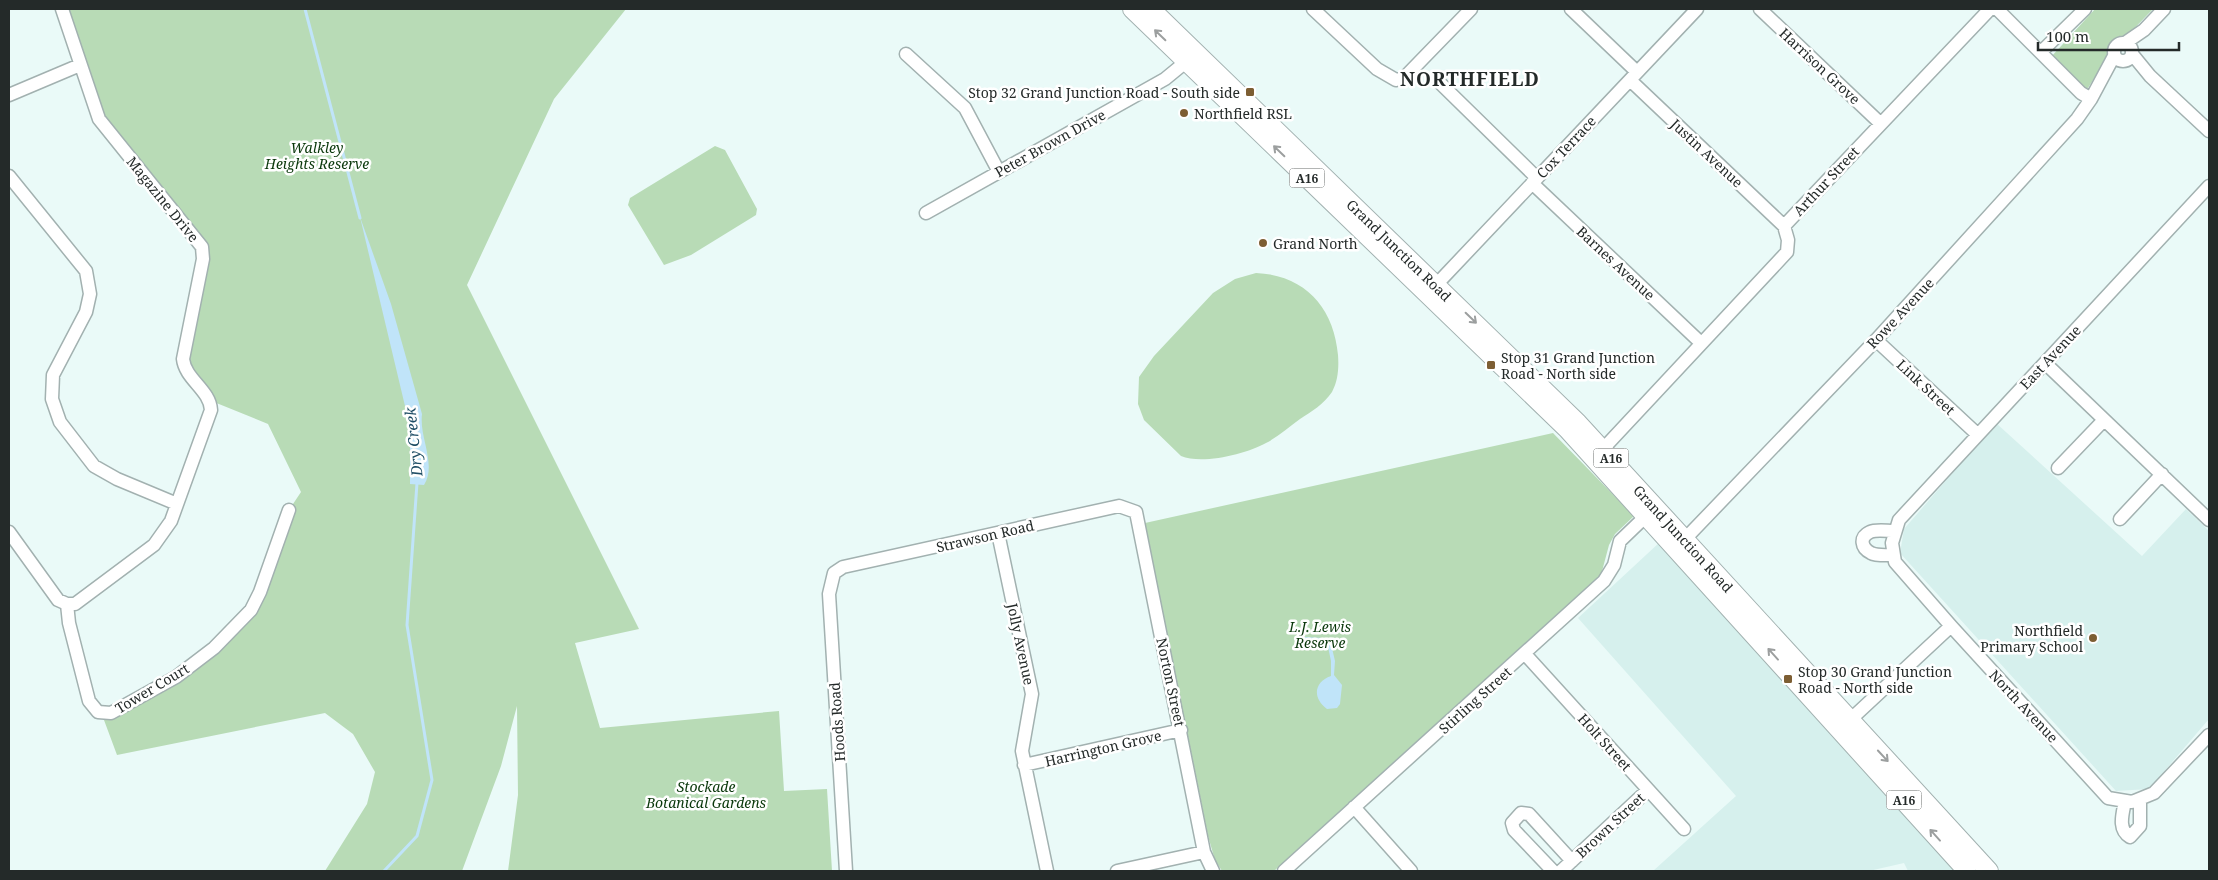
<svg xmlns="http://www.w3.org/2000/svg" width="2218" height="880" font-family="'Noto Serif',serif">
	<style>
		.built { fill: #d6f0ed }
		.green { fill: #b8dbb6 }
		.water { fill: #c0e4f9 }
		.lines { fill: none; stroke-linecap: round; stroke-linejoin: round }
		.stream { stroke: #c0e4f9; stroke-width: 3 }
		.minor-casing { stroke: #a2b1b0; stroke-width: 15 }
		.highway-casing { stroke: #a2b1b0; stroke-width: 20 }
		.minor { stroke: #fff; stroke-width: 12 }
		.highway { stroke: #fff; stroke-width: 18 }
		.oneway { stroke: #9c9f9f }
		.poi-dot { fill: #7d5e33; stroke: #fff; stroke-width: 2 }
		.labels { text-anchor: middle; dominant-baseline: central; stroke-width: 5; stroke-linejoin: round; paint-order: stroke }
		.shield { fill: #fff; stroke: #666a69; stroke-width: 1 }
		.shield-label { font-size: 12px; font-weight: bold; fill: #242a29 }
		.street-label { font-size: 14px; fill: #242a29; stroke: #fff }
		.poi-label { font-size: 14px; fill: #242a29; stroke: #fff; text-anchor: start }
		.park-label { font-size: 14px; font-style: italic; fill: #09370a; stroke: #fff }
		.water-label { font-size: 15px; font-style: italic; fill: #1e4d65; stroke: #fff }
		.district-label { font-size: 19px; font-weight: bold; letter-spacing: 1px; fill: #242a29; stroke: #fff }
	</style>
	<rect width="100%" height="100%" fill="#eafaf8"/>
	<path class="built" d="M1996,423L2142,556L2186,509L2209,531V719L2149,789L2116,791L1900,553L1904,529Z
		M1660,542L1955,871H1908L1904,863L1869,871H1653L1736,796L1578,618Z"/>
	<path class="green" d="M60,9H626L554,99L467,285L639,629L575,643L600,728L779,711L784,791L827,789L832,871H508L518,795L517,706L501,766L462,871H325L367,804L375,772L353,734L325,713L117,755L101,712L205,655L260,592L289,510L301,492L268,424L209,400L184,363L203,252L99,119Z
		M2095,9H2153L2125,38L2110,46L2108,56L2088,88L2083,89L2051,57Z
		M715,146L725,150L757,209L756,215L691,255L664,265L628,205L630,198Z
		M1256,273C1305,275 1334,308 1338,355C1339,368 1338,381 1332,392C1324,404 1311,412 1300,419C1289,427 1278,437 1266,443C1246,454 1202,465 1181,456L1144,420L1138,404L1139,377L1154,356L1213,293L1235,279Z
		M1553,433L1634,516L1615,534L1609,545L1601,575L1274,871H1222L1215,860L1208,836L1145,523Z"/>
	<path class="water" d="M360,217L391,304L422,414C419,438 437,464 424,485L410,484V427Z
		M1304,637L1323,638L1331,644L1335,661L1334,675L1342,685L1340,704L1337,708L1327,709C1312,698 1314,682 1331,676V661L1328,647L1321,642L1303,640Z"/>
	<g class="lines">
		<path class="stream" d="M305,9L360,218
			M384,871L417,836L432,780L407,625L417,483"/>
		<defs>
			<path id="minor" d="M1313,9L1377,69L1396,80L1404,78L1471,9
				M1571,9L1637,72
				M1760,9L1880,123
				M1997,9L2081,93L2091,99
				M2114 52a9 9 0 1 1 18 0a9 9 0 1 1-18 0Z
				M2125,43L2144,30L2164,9
				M2041,52L2085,9
				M906,54L965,108L999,172
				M2132,54L2150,76L2209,131
				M1630,80L1784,226
				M1439,82L1537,178
				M9,95L80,65
				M9,176L86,271L90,294L86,312L53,375L52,399L60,422L94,466L117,479L177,504
				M1532,183L1701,343
				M2209,186L1899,520L1892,543L1895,562L1951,626L2108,798L2132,802L2154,793L2209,735
				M926,213L1165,79L1193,56
				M1436,285L1697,9
				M1876,340L1977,434
				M2045,363L2209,520
				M1603,449L1787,252L1788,240L1784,226L1990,9
				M2058,468L2104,420
				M2120,519L2162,474
				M1894,531C1887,531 1876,529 1870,532C1859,537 1861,548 1871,553C1876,556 1888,555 1894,555
				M9,532L58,600L67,604H75L154,545L171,521L211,410C210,390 185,379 183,359L203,259L202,247L99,119L62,9
				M998,533L1032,694L1022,751L1047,871
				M1685,539L1876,340L2077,119L2091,99L2114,56
				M67,604L69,623L89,701L98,712L111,713L176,677L214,648L251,610L260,592L289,510
				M1525,654L1684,829
				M1850,720L1951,626
				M1024,765L1181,730
				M2125,801C2123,813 2117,829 2130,837L2140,826V801
				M1354,807L1411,871
				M846,871L829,594L834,573L843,567L1119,506L1136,512L1204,852L1213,871
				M1117,871L1204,852
				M1284,871L1604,581L1614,565L1620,541L1646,516
				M1553,871L1514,830L1512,823L1521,813L1529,814L1572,861
				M1561,871L1648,790"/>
			<g id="highway">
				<path d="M1132,9L1567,429L1967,871"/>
				<path id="s1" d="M1151,9L1578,423L1989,871"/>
			</g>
		</defs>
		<use href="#minor" class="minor-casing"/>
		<use href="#highway" class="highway-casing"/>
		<use href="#minor" class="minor"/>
		<use href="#highway" class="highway"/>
	</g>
	<defs><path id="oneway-shaft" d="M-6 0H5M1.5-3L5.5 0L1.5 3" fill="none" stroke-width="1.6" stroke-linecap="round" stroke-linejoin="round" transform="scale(1.25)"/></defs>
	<g class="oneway">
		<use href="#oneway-shaft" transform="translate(1160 35) rotate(-136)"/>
		<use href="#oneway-shaft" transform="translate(1279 151) rotate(-136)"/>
		<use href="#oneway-shaft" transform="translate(1471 318) rotate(44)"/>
		<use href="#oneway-shaft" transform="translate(1773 654) rotate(-132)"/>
		<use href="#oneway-shaft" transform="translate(1883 756) rotate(47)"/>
		<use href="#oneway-shaft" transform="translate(1935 835) rotate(-132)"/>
	</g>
	<g class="poi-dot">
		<rect x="1245" y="87" width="10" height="10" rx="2.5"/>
		<circle cx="1184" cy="113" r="5"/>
		<circle cx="1263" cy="243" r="5"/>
		<rect x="1486" y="360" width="10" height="10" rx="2.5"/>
		<circle cx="2093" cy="638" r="5"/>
		<rect x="1783" y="674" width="10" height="10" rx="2.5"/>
	</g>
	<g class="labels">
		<g class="shield">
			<rect x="1289.5" y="168.5" width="35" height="19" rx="4"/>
			<rect x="1593.5" y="448.5" width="35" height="19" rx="4"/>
			<rect x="1886.5" y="790.5" width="35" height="19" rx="4"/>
		</g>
		<g class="shield-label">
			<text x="1307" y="178">A16</text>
			<text x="1611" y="458">A16</text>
			<text x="1904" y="800">A16</text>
		</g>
		<g class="street-label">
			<text transform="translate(1820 66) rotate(43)">Harrison Grove</text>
			<text transform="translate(1050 143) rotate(-29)">Peter Brown Drive</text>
			<text transform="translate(1566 147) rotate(-47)">Cox Terrace</text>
			<text transform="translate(1707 153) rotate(43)">Justin Avenue</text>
			<text transform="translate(1826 181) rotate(-47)">Arthur Street</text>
			<text transform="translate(163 199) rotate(51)">Magazine Drive</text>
			<text stroke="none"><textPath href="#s1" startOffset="346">Grand Junction Road</textPath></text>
			<text transform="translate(1616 263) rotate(43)">Barnes Avenue</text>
			<text transform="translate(1900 313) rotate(-47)">Rowe Avenue</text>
			<text transform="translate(2050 357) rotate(-47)">East Avenue</text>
			<text transform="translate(1926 387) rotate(43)">Link Street</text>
			<text transform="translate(985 536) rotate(-13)">Strawson Road</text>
			<text stroke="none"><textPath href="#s1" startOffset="751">Grand Junction Road</textPath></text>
			<text transform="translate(1021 644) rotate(78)">Jolly Avenue</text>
			<text transform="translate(1171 682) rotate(78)">Norton Street</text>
			<text transform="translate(152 688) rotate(-31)">Tower Court</text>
			<text transform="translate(1475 700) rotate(-42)">Stirling Street</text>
			<text transform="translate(2024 706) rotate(47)">North Avenue</text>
			<text transform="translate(837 722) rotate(-94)">Hoods Road</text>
			<text transform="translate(1605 742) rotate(48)">Holt Street</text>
			<text transform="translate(1103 748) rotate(-13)">Harrington Grove</text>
			<text transform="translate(1610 825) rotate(-43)">Brown Street</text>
		</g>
		<g class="poi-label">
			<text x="1240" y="92" text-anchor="end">Stop 32 Grand Junction Road - South side</text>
			<text x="1194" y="113">Northfield RSL</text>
			<text x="1273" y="243">Grand North</text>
			<text x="1501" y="357">Stop 31 Grand Junction<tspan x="1501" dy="16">Road - North side</tspan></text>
			<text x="2083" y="630" text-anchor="end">Northfield<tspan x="2083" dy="16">Primary School</tspan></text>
			<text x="1798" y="671">Stop 30 Grand Junction<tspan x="1798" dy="16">Road - North side</tspan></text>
		</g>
		<g class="park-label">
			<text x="317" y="147">Walkley<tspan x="317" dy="16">Heights Reserve</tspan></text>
			<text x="1320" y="626">L.J. Lewis<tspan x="1320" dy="16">Reserve</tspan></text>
			<text x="706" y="786">Stockade<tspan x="706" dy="16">Botanical Gardens</tspan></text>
		</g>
		<g class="water-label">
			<text transform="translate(413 442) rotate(-96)">Dry Creek</text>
		</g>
		<g class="district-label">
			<text x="1470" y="79">NORTHFIELD</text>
		</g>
	</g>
	<rect width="2218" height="880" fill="none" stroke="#242a29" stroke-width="20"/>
	<path d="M2038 42v8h141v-8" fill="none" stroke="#242a29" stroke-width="2.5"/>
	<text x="2046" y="42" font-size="15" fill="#242a29" stroke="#ffffff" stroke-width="4" paint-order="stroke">100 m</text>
</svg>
